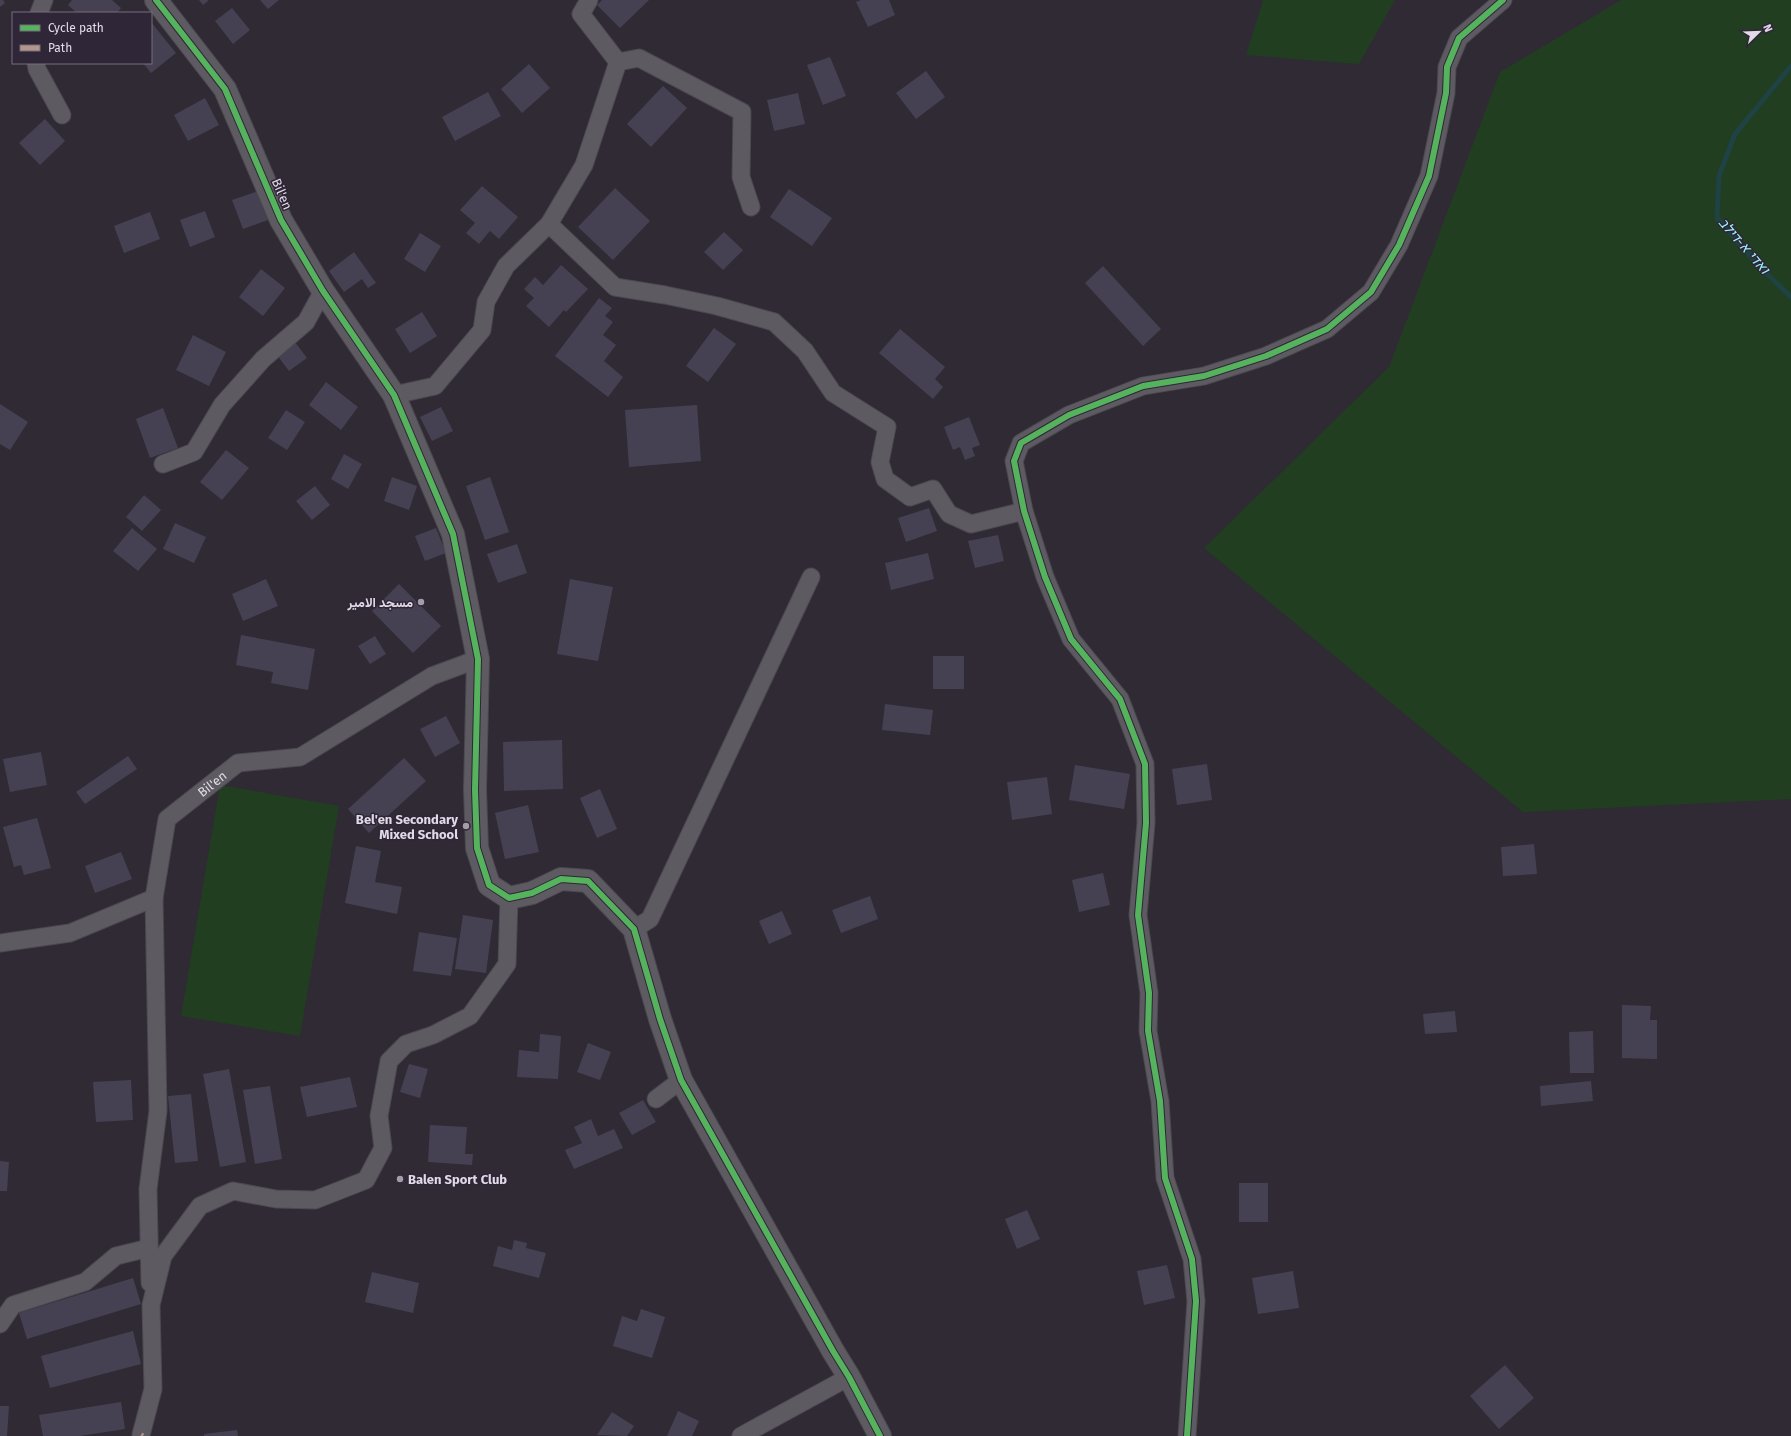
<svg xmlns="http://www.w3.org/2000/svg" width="1791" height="1436" font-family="'Fira Sans',Vazirmatn,Heebo,sans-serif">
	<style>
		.green { fill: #213e21 }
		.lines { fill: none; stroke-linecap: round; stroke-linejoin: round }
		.stream { stroke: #1f4245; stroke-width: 5 }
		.building { fill: #464152 }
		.minor-casing { stroke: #4c4850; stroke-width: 19 }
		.tertiary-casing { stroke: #4c4850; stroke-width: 24 }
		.minor { stroke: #5d5a61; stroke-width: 17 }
		.tertiary { stroke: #5d5a61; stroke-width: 22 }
		.quiet { stroke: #b2968c; stroke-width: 5; stroke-dasharray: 10 5; stroke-linecap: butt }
		.cycleway-casing { stroke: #2f2638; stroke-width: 8 }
		.cycleway { stroke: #56b35d; stroke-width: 6 }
		.poi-dot { fill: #a39da8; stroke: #2f2638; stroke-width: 1.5 }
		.labels { text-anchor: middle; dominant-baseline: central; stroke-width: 3; stroke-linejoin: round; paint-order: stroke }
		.street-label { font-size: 13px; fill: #e1dbe7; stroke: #2f2638 }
		.poi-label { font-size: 13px; font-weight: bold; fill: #e1dbe7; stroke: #2f2638; text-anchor: end }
		.water-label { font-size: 14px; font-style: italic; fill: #9cf3fa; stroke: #2f2638 }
	</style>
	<rect width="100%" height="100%" fill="#2f2a34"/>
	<path class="green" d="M1263,0H1395L1359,64L1246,55Z
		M1621,0H1791V799L1523,812L1204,548L1389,367L1500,72Z
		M220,785L339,806L300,1036L181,1016Z"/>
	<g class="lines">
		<path class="stream" d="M1791,66L1735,134L1719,176L1717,218L1761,268L1791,297"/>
	</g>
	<path class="building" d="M0,0H3L5,3L0,7Z
		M72,0H112L121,8L117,13H77L68,5Z
		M199,0H209L203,5Z
		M260,0H279L268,9Z
		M602,0H649L620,28L597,5Z
		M861,0H889L895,15L868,27L856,2Z
		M232,8L250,30L233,44L215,21Z
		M151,22L176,53L151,73L143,63H151Z
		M830,57L846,96L823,105L807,65Z
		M529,64L550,88L522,113L501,89Z
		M926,71L945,97L916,119L896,93Z
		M663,86L687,108L651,147L627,124Z
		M488,92L501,116L455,141L442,117Z
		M798,93L805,124L774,131L767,100Z
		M205,98L219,125L188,141L174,115Z
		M45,119L65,141L40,165L19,143Z
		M482,186L518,217L499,239L490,231L479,244L466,233L475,223L460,210Z
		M615,188L650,221L613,260L578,227Z
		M789,189L832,218L812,246L770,217Z
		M261,190L271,219L243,229L232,200Z
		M205,211L215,237L190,247L180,220Z
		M150,212L160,239L124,253L114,226Z
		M724,232L743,250L723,270L704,252Z
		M420,233L441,246L425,272L404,259Z
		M354,252L376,283L368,288L362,279L344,292L329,271Z
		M561,265L588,289L566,312L564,310L549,327L526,306L534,298L524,289L535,277L543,285Z
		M1103,266L1161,329L1143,346L1085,283Z
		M261,269L285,288L263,316L239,297Z
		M599,298L612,308L605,316L613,322L603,335L616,345L604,361L623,377L608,397L555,356Z
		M422,312L437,336L410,353L395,329Z
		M714,328L736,344L708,382L686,366Z
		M900,329L945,367L935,379L943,387L933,399L879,353Z
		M193,335L226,352L209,386L176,370Z
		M295,342L307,358L289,371L277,355Z
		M326,382L358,407L341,430L309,405Z
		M0,404L28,422L10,450L0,444Z
		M697,405L701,461L629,467L625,410Z
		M441,407L453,431L432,441L420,417Z
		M163,408L178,448L150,458L136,419Z
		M286,410L305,422L287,450L268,438Z
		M969,417L980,445L972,448L975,456L965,460L960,447L953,450L944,427Z
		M226,450L249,468L222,500L200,482Z
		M344,454L362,464L348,489L331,479Z
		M392,477L417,486L409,510L384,501Z
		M490,477L509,532L485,540L466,486Z
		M315,486L330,505L312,520L296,501Z
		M144,495L161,510L142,531L126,517Z
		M929,508L937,531L906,542L898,518Z
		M175,523L206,537L194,563L163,549Z
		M132,528L157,549L138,571L113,551Z
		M436,528L446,553L425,561L415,536Z
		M998,535L1004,561L975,568L968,541Z
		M517,544L527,573L498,583L487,554Z
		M928,553L934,579L891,590L885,563Z
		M266,579L278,606L243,621L232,594Z
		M570,579L613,587L598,661L557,654Z
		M399,584L441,626L413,653L372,611Z
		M241,635L315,649L308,690L271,683L273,672L236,665Z
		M375,636L386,654L370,664L358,646Z
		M933,656H964V689H933Z
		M885,704L933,710L930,735L882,730Z
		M446,716L460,743L435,757L420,729Z
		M562,740L563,789L504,791L503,742Z
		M41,752L47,785L10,792L3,759Z
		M128,756L137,769L85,804L76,792Z
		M404,758L426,781L369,833L348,809Z
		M1207,764L1212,800L1177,805L1172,769Z
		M1075,765L1130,774L1124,809L1069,800Z
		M1047,777L1052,814L1012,820L1007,782Z
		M600,789L617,829L597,838L580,798Z
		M528,805L539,852L505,859L495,813Z
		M37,818L51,868L24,875L21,865L14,867L3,827Z
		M1534,844L1537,874L1503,876L1501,847Z
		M356,846L381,851L375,882L402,887L397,914L345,903Z
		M121,852L132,879L95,893L85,866Z
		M1103,873L1110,905L1079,912L1072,880Z
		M870,896L878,919L841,933L832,910Z
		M782,911L792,934L769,944L759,921Z
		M463,915L493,920L486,973L455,969Z
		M419,932L457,938L451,976L413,971Z
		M1622,1005L1651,1006L1650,1020H1657V1059L1622,1058Z
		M1455,1011L1457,1032L1425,1034L1423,1014Z
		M1593,1031L1594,1073H1570L1569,1032Z
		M540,1034L561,1036L558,1079L517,1077L519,1050L539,1052Z
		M588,1043L611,1052L600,1080L577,1072Z
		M409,1064L428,1069L420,1098L400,1092Z
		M229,1069L246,1162L220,1167L203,1074Z
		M350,1077L357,1107L307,1117L300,1087Z
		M131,1080L133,1120L96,1122L93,1082Z
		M1591,1081L1593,1101L1541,1106L1540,1086Z
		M270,1086L282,1159L255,1164L243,1090Z
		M191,1094L198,1161L175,1163L168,1096Z
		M643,1100L656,1122L632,1135L619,1113Z
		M591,1119L598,1136L614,1129L623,1148L574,1169L565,1150L582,1143L574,1127Z
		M430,1125L467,1127L465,1154H473L472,1165L428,1162Z
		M0,1161L9,1162L7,1191H0Z
		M1239,1183H1268V1222H1239Z
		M1027,1210L1040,1239L1017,1249L1005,1219Z
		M514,1240L527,1243L526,1248L546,1253L539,1278L493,1266L498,1246L512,1250Z
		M1167,1265L1175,1298L1144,1305L1137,1271Z
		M1293,1271L1299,1308L1258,1314L1252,1278Z
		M372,1272L419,1283L413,1313L365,1302Z
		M133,1278L141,1304L27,1339L19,1313Z
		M641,1309L665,1317L652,1358L613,1346L622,1316L637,1321Z
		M133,1331L141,1364L50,1388L41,1356Z
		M1505,1365L1534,1398L1499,1429L1470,1396Z
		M121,1402L125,1429L80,1436H43L39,1415Z
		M0,1406H9L7,1436H0Z
		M678,1411L699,1421L692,1436H667Z
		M612,1412L634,1426L627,1436L597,1435Z
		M237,1430L238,1436H204V1434Z"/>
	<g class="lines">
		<defs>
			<g id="minor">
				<path d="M39,13L44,0"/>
				<path d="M618,62L639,58L742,112L741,177L751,207"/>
				<path d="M36,63L37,69L62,115"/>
				<path d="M549,224L615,287L665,295L717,306L774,322L805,351L833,393L887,427L880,462L885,479L910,497L933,489L949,514L971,524L1024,511"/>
				<path d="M394,395L435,386L482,330L486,302L506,266L549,224L584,165L618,62L581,14L589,0"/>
				<path d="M163,464L194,452L222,405L263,359L306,322L323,291"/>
				<path d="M634,929L650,919L811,577"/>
				<path id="s1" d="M0,943L70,933L154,898L167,819L238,763L300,757L432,676L478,659"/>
				<path d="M656,1099L681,1080"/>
				<path d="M150,1283L148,1189L158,1111L154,898"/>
				<path d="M0,1324L13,1305L85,1282L116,1256L149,1248"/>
				<path d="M141,1435L153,1389L151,1305L163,1256L200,1206L233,1191L276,1199L315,1200L366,1180L383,1148L379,1116L389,1061L406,1044L433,1035L470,1016L507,964L509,898"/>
				<path d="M741,1436L849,1377"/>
				<path d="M1187,1436L1196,1301L1192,1259L1165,1178L1160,1101L1148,1031L1149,993L1138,915L1146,823L1145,764L1120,699L1071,639L1045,577L1024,511L1014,461L1021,443L1069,415L1143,386L1204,376L1266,356L1327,329L1371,292L1399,245L1429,176L1446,93L1447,67L1459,38L1503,0"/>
			</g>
			<path id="tertiary" d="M156,0L225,89L281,220L323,291L394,395L453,534L478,659L475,790L477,848L489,885L509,898L532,893L561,879L588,881L634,929L660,1019L681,1080L833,1351L849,1377L880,1436"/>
		</defs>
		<use href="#minor" class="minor-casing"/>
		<use href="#tertiary" class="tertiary-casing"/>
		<use href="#minor" class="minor"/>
		<use href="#tertiary" class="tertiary"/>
		<path class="quiet" d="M141,1435L143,1436"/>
		<defs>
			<path id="cycleway" d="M156,0L225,89L281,220L323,291L394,395L453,534L478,659L475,790L477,848L489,885L509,898L532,893L561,879L588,881L634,929L660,1019L681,1080L833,1351L849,1377L880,1436
				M1187,1436L1196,1301L1192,1259L1165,1178L1160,1101L1148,1031L1149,993L1138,915L1146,823L1145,764L1120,699L1071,639L1045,577L1024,511L1014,461L1021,443L1069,415L1143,386L1204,376L1266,356L1327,329L1371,292L1399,245L1429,176L1446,93L1447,67L1459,38L1503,0"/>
		</defs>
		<use href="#cycleway" class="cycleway-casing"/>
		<use href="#cycleway" class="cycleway"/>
	</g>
	<g class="poi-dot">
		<circle cx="421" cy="602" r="4"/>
		<circle cx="466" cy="826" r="4"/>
		<circle cx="400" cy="1179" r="4"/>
	</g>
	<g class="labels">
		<g class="street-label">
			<text transform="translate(282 194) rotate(67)">Bil'en</text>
			<text stroke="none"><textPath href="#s1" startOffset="299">Bil'en</textPath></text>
		</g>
		<g class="poi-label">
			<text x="413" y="602">مسجد الامير</text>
			<text x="458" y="819">Bel'en Secondary<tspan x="458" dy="15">Mixed School</tspan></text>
			<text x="408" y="1179" text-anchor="start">Balen Sport Club</text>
		</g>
		<g class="water-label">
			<text transform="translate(1744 246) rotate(49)">ואדי א-דילב</text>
		</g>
	</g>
	<rect x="12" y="12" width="140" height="52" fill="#2f2638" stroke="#766e7e"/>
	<rect x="20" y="25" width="20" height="6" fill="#56b35d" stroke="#766e7e"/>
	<text x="48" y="32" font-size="12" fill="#e1dbe7">Cycle path</text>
	<rect x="20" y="45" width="20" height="6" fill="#b2968c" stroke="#766e7e"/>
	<text x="48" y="52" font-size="12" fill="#e1dbe7">Path</text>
	<g transform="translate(1759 32) rotate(67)" stroke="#2f2638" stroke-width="3" paint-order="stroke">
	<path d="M0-3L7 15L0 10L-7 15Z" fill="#e1dbe7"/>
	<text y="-6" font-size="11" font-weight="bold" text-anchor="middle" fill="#e1dbe7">N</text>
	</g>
</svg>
